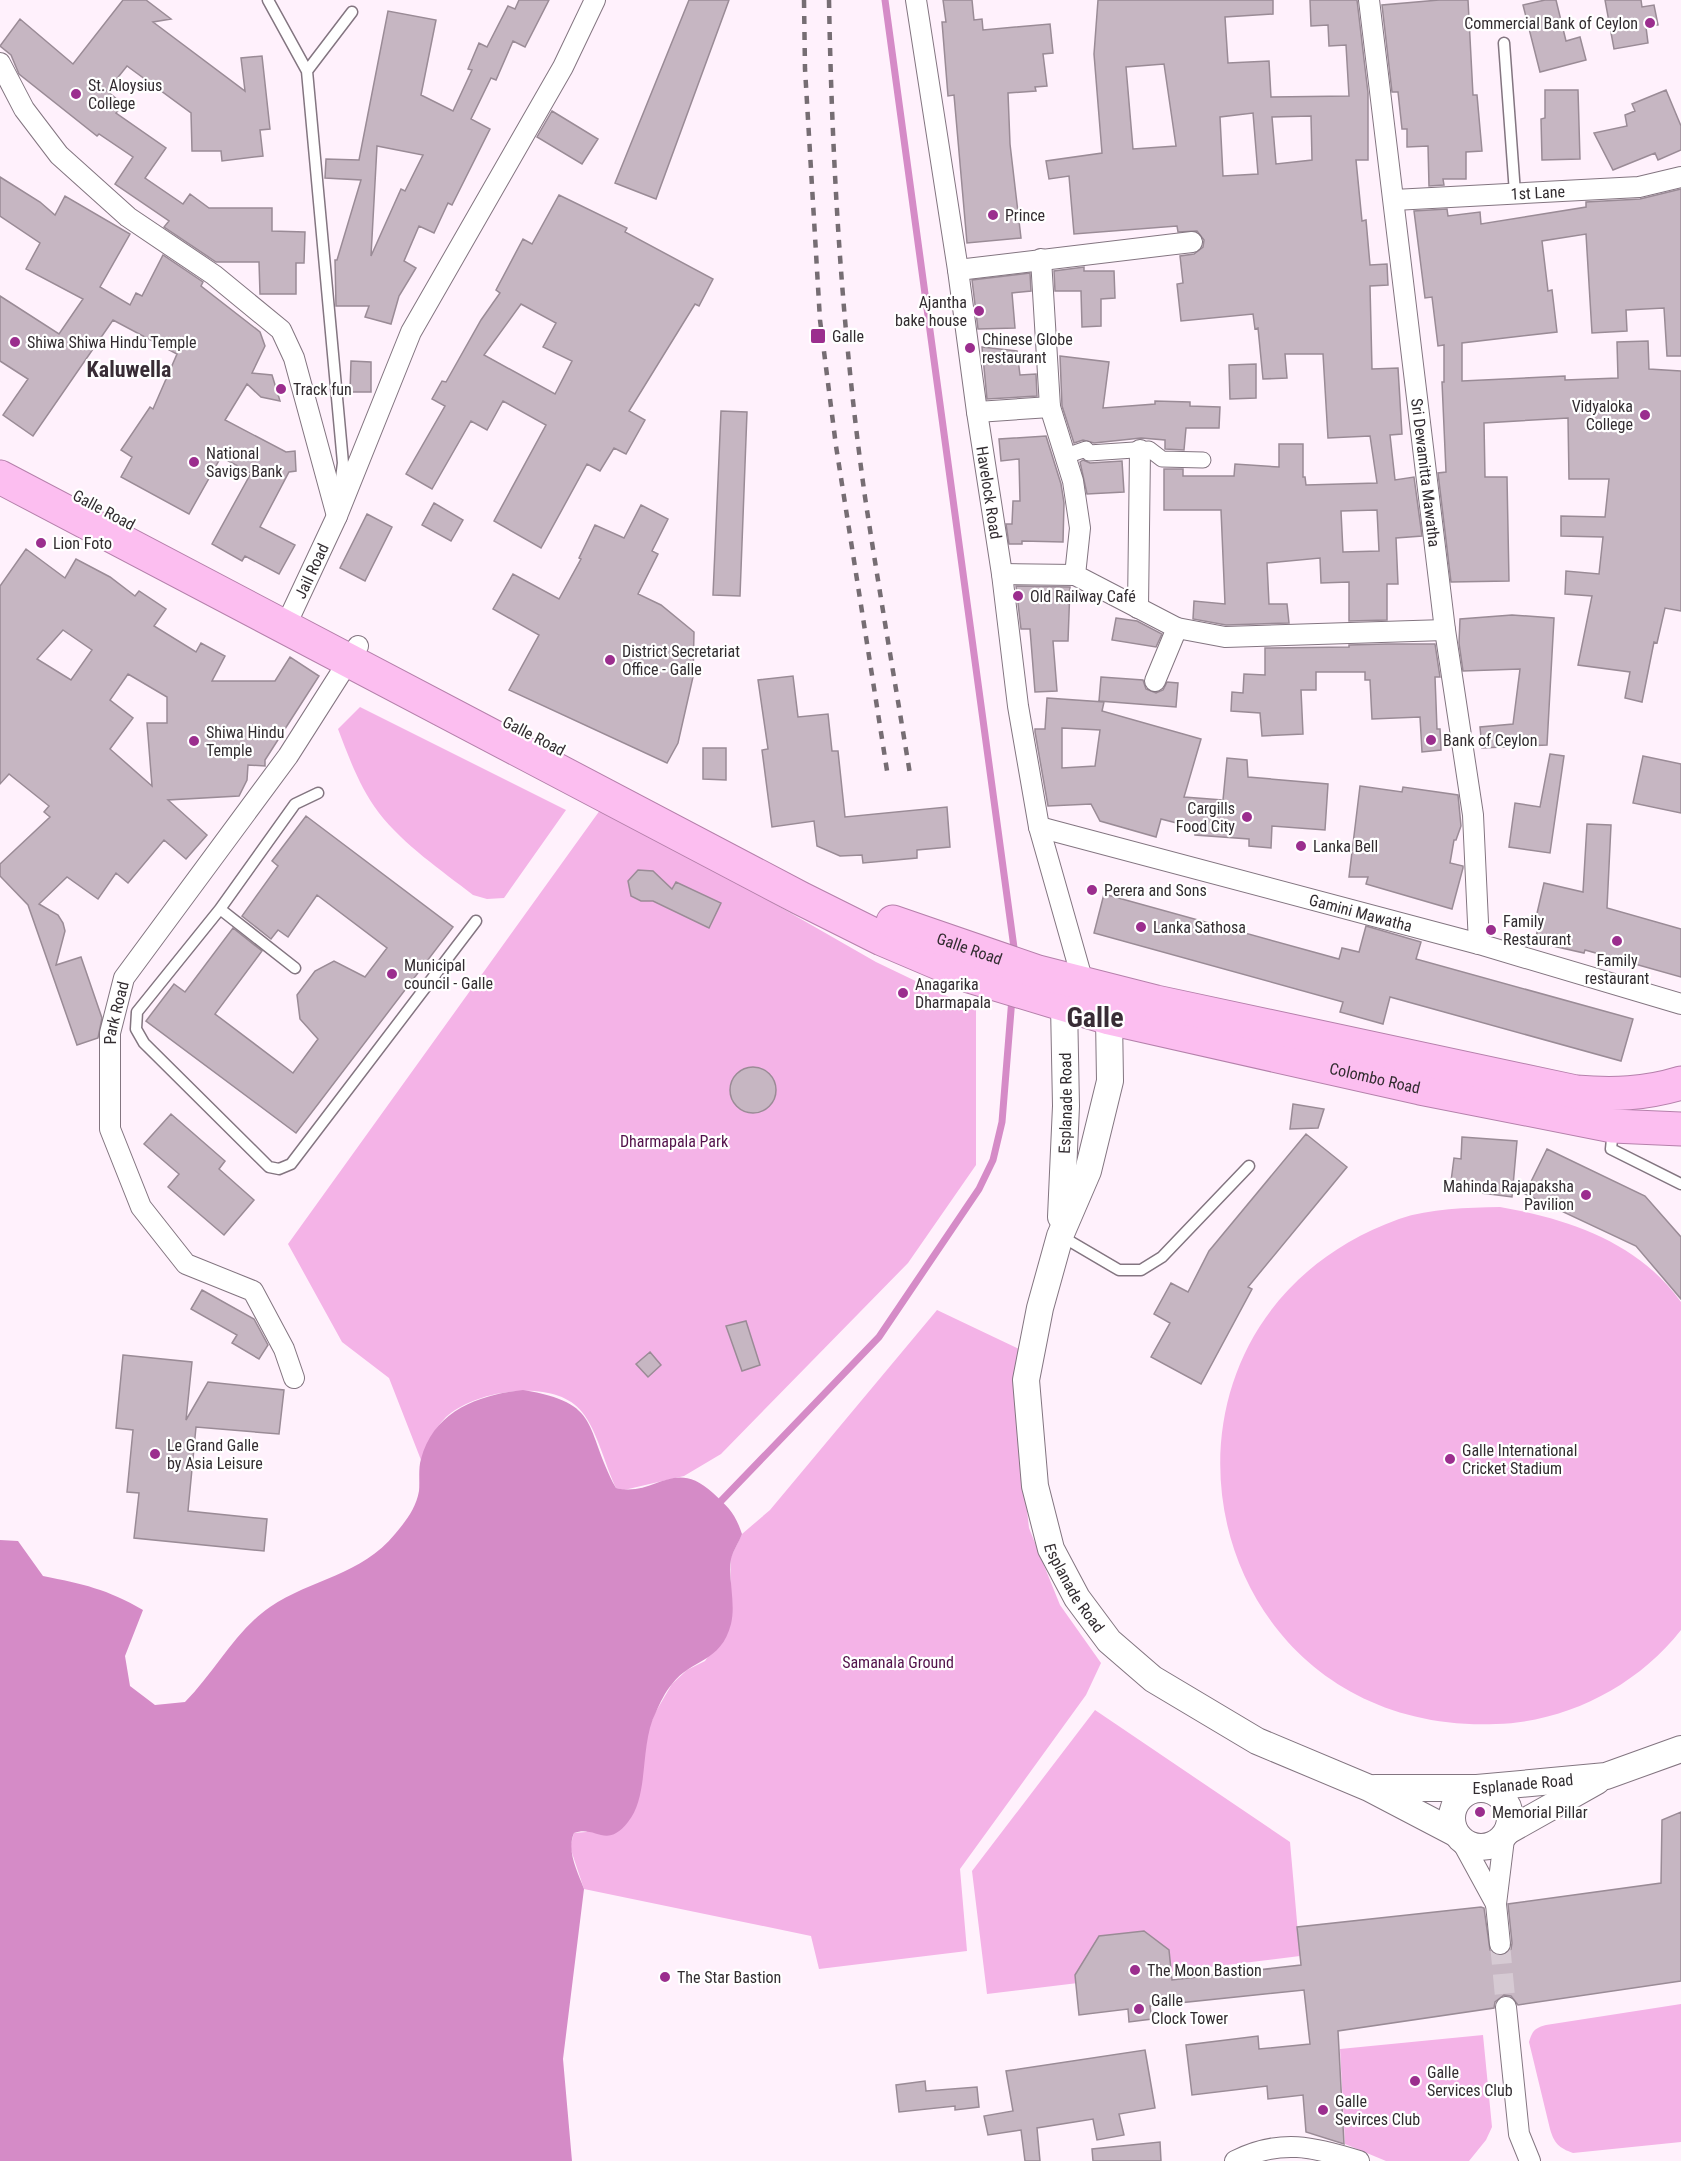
<svg xmlns="http://www.w3.org/2000/svg" width="1681" height="2161" font-family="'Roboto Condensed',sans-serif">
	<style>
		.green { fill: #f4b3e7 }
		.water { fill: #d58bc7 }
		.lines { fill: none; stroke-linecap: round; stroke-linejoin: round }
		.stream { stroke: #d58bc7; stroke-width: 7 }
		.building { fill: #c6b6c2; stroke: #9a8b96; stroke-width: 1.5; fill-rule: evenodd }
		.minor-tunnel { stroke: #d6cad3; stroke-width: 20; stroke-dasharray: 20 10; stroke-linecap: butt }
		.service-casing { stroke: #837580; stroke-width: 13 }
		.pedestrian-casing { stroke: #837580; stroke-width: 17 }
		.minor-casing { stroke: #837580; stroke-width: 22 }
		.tertiary-casing { stroke: #837580; stroke-width: 28 }
		.trunk-casing { stroke: #b580ab; stroke-width: 35 }
		.service { stroke: #fff; stroke-width: 10 }
		.pedestrian { stroke: #fff; stroke-width: 15 }
		.minor { stroke: #fff; stroke-width: 20 }
		.tertiary { stroke: #fff; stroke-width: 26 }
		.trunk { stroke: #fcbef0; stroke-width: 33 }
		.rail { stroke: #766d73; stroke-width: 4.5; stroke-dasharray: 8 8; stroke-linecap: butt }
		.poi-dot { fill: #9b2e8e; stroke: #fff; stroke-width: 2 }
		.labels { text-anchor: middle; dominant-baseline: central; stroke-width: 4.5; stroke-linejoin: round; paint-order: stroke }
		.poi-label { font-size: 16px; fill: #322c30; stroke: #fff; text-anchor: start }
		.street-label { font-size: 16px; fill: #322c30; stroke: #fff }
		.park-label { font-size: 16px; fill: #52114a; stroke: #fff }
		.district-label { font-size: 22px; font-weight: bold; fill: #382c35; stroke: #fff }
		.town-label { font-size: 28px; font-weight: bold; fill: #382c35; stroke: #fff }
	</style>
	<rect width="100%" height="100%" fill="#fff1fc"/>
	<path class="green" d="M360,707L566,810L504,898L487,899L473,895C441,870 404,845 379,813C360,788 349,758 338,729Z
		M603,806L876,962L976,1010V1165L908,1263L721,1454L684,1476L624,1490L616,1488C605,1465 597,1430 582,1412C555,1377 475,1390 446,1417C434,1429 427,1444 421,1460L389,1378L342,1342L288,1244Z
		M1500,1207C1569,1219 1638,1242 1681,1302V1630C1637,1686 1567,1722 1496,1724C1191,1736 1111,1323 1399,1219C1431,1208 1466,1208 1500,1207Z
		M937,1310L1021,1350L1020,1446L1029,1528L1060,1605L1101,1663L1086,1695L960,1869L967,1951L819,1969L811,1936L584,1889L570,1847L574,1833L586,1832L639,1793L648,1730L655,1713L672,1684L687,1670L705,1661L731,1622V1557L742,1534L770,1510Z
		M1095,1710L1290,1842L1300,1956L987,1994L972,1871Z
		M1681,2004V2142L1573,2153C1559,2148 1554,2143 1550,2129L1529,2042C1532,2031 1535,2028 1546,2025Z
		M1483,2035L1492,2127L1486,2140L1469,2161H1386L1345,2144L1340,2049Z"/>
	<path class="water" d="M523,1390C603,1403 583,1427 616,1488C655,1498 673,1456 713,1493C729,1508 735,1513 742,1534C739,1542 733,1551 731,1559C728,1580 736,1603 731,1624C721,1663 691,1659 672,1684C665,1692 660,1703 656,1712C639,1745 650,1795 628,1822C606,1850 596,1825 574,1833C566,1851 578,1872 584,1889L563,2059L572,2161H0V1540L18,1541L43,1576C83,1584 107,1589 143,1610L125,1656L130,1686L155,1705L185,1702C215,1672 235,1631 270,1607C311,1579 362,1575 395,1534C406,1521 416,1508 419,1491C420,1481 418,1469 421,1459C434,1411 478,1395 523,1390Z"/>
	<g class="lines">
		<path class="stream" d="M885,0L1015,955
			M721,1501L879,1337L979,1189L993,1160L1002,1122L1012,998"/>
	</g>
	<path class="building" d="M123,0H146L171,19L153,22L245,91L241,58L262,56L270,129L260,130L263,156L222,161L221,151H192L191,113L127,66L107,91L123,104L116,113L166,148L145,178L183,204L190,194L209,208H272V231L305,232L304,263H296V294H260L259,262H216L164,227L169,221L115,184L133,157L99,134L97,136L19,74L11,55L0,46L20,19L73,64Z
		M519,0H549L525,47L513,41L496,80L491,78L471,119L490,129L452,205L448,203L434,233L419,226L404,261L416,268L399,296L391,324L365,317L369,306H336L335,260H337L361,180L325,178L326,159L359,160L388,11L436,20L421,95L453,111L472,70L468,69L479,43L487,47L508,6L515,9ZM377,146L423,155L405,191L401,189L371,256Z
		M689,0H729L656,199L615,183Z
		M943,0H972L974,20L982,19L983,30L1050,24L1053,53L1043,54L1047,86L1035,87L1036,91L1008,93L1010,144L1021,238L967,243L954,95L948,96L942,22H946Z
		M1098,0H1273V14L1225,17L1228,63L1269,61L1271,97L1349,96L1346,45L1329,46L1328,25L1311,26L1310,0H1357L1368,93V160H1356L1362,221L1366,220L1370,265L1387,264L1388,285L1370,286L1372,369L1398,368L1402,434L1390,435L1395,480L1414,477L1422,536L1396,538L1398,584H1387V620L1349,621V582L1321,583L1320,558L1267,563L1269,604H1287L1289,623L1226,625L1193,619L1194,601L1225,604L1221,510H1164V469H1183V476H1234L1235,464L1279,467V444H1303V477H1305L1306,485L1377,483L1370,436L1328,438L1323,354H1285L1287,378L1263,379L1258,328L1255,329L1253,314L1181,321L1177,284L1183,283L1180,256L1194,254L1203,247L1204,240L1197,231L1178,232L1177,226L1074,234L1069,176L1049,179L1046,161L1102,153L1094,54ZM1164,64L1176,146L1133,149L1126,67ZM1253,113L1258,174L1223,176L1220,117ZM1311,116L1312,160L1276,164L1272,117ZM1377,510L1379,551L1343,552L1341,511Z
		M1439,0H1468L1473,95H1477L1482,151L1466,152V179H1443L1444,185L1429,186L1428,146L1407,147V129H1402L1398,92H1392L1382,5Z
		M1545,0H1556L1566,41L1580,37L1586,60L1540,72L1523,5Z
		M1605,0H1641L1642,7L1654,5L1658,25L1646,27L1648,43L1614,49Z
		M1545,90H1578L1580,159L1542,160L1541,119L1545,118Z
		M1666,90L1681,126V150L1658,160L1655,153L1613,170L1594,133L1627,126L1625,115L1635,111L1632,104Z
		M552,111L598,139L582,164L537,137Z
		M0,177L40,202L55,215L65,196L130,234L100,287L130,305L136,293L142,296L163,255L203,282L201,286L260,332L265,346L252,373L272,375L280,401L261,397L247,384L225,420L286,452L295,451L296,471L289,472L260,527L295,545L279,574L245,556L242,561L212,544L251,473L221,457L189,514L121,477L132,457L121,450L150,407L153,409L177,354L113,320L33,436L3,415L28,379L0,361V296L59,334L83,299L26,269L40,243L0,216Z
		M1681,189V356H1667L1664,308L1626,310L1627,331L1592,333L1586,234L1542,241L1548,291L1552,290L1557,332L1462,343V381L1565,376V380L1618,378L1617,342L1648,341L1649,369L1681,371V611L1665,608L1657,643L1654,642L1642,702L1625,698L1630,672L1578,665L1592,596L1565,594L1566,571L1599,574L1603,537L1561,536V516L1605,517L1609,479H1569L1568,418L1484,423L1485,477H1507L1509,581L1451,582L1438,473L1446,472L1442,382H1444V345L1438,346L1432,297L1425,298L1414,211L1447,209L1448,216L1480,212L1481,224L1586,207V202L1640,199Z
		M559,195L627,228L625,232L713,279L699,306L695,304L629,411L645,420L626,454L614,448L600,471L587,464L541,548L494,521L546,425L503,401L487,430L471,421L432,489L406,474L445,406L432,399L442,381L446,382L481,320L500,293L496,290L523,239L532,244ZM521,304L556,323L543,347L572,361L555,394L484,355Z
		M1084,267V271H1114L1115,298L1101,299V326L1082,327L1081,291H1055L1054,271Z
		M1030,273L1031,291L1012,293L1015,328L978,329L972,280Z
		M982,347L1017,351L1020,375L1036,374L1037,396L987,399Z
		M1060,356L1109,362L1103,408L1155,404V401L1190,402V406L1220,407L1219,428H1186L1184,450L1165,449V440L1141,438L1094,443L1083,440L1074,443L1062,406Z
		M351,361L371,362V392H350Z
		M1256,364V398L1230,399L1229,365Z
		M721,411L747,412L740,596L713,595Z
		M1046,436L1061,484L1064,503L1063,542L1022,541V544H1009L1006,524H1012L1013,501H1020L1019,459L1001,461L999,439Z
		M1083,460L1090,463L1122,461L1124,492L1087,494L1080,462Z
		M434,503L463,520L451,541L422,525Z
		M641,505L668,519L652,551L658,554L638,594L661,605L694,632L693,677L678,743L667,763L509,690L539,635L493,609L513,574L559,599L581,559L579,558L595,525L624,538Z
		M367,514L392,527L365,581L340,568Z
		M26,549L65,578L76,559L110,577L135,596L139,591L166,609L154,626L196,652L201,643L225,656L212,681H275L290,657L319,676L265,760V766L248,765L247,780L239,796L168,800L207,835L186,859L164,840L128,883L116,873L98,899L67,877L39,904L58,915L63,923L65,931L56,965L81,957L102,1018L98,1038L77,1045L28,905L0,876V864L50,817L44,812L49,806L9,774L0,784V586ZM63,630L92,650L71,680L37,659ZM128,674L167,697V723H147L152,786L110,749L133,718L110,700Z
		M1016,586L1070,587L1068,641H1053L1057,691L1035,692L1030,629H1021Z
		M1512,615L1554,618L1547,745L1482,748L1480,727L1513,724L1520,669L1463,671L1459,643L1460,619Z
		M1116,618L1137,621L1162,634L1156,647L1112,640Z
		M1387,644H1435L1440,677H1435L1437,729H1440L1441,750L1422,752L1420,717L1372,719L1370,680H1365V672H1316V690H1301L1303,734L1262,736L1260,713L1231,711L1232,692L1243,693L1244,674L1265,675V648L1349,647V645Z
		M793,676L798,717L828,714L832,751H838L845,817L947,807L950,847L917,850V858L863,863L862,855L840,856L817,846L814,821L772,827L762,750L768,749L758,680Z
		M1101,677L1143,680L1146,689L1156,693L1163,690L1167,682L1178,683L1176,707L1099,701Z
		M1047,698L1104,702L1102,711L1201,739L1184,797L1223,800L1227,758L1247,760L1248,777L1328,784L1325,830L1272,826L1271,848L1249,846V839L1195,835L1196,828L1161,819L1156,837L1100,821L1091,804L1048,806L1035,732V729H1045ZM1062,728L1100,730L1095,766L1062,768Z
		M703,748H726V780L703,779Z
		M1550,754L1564,756L1550,853L1509,847L1515,803L1540,807Z
		M1643,756L1681,764V813L1633,803Z
		M1360,786L1402,792L1403,787L1458,795L1461,826L1456,840H1454L1450,863L1463,866V868L1452,909L1366,884L1368,877H1349Z
		M306,816L453,927L296,1133L146,1021L174,984L185,992L233,928L262,951L215,1014L293,1073L318,1039L300,1019L297,995L315,971L334,961L365,977L387,948L317,895L288,937L278,930L271,939L242,916L278,866L272,861Z
		M1587,824L1611,825L1607,908L1681,929V977L1585,950L1584,953L1535,942L1539,923L1535,922L1544,883L1583,892Z
		M638,870L653,871L672,889L676,882L721,903L709,928L653,901H641L631,896L628,881Z
		M1104,894L1339,959L1342,948L1359,952L1366,926L1421,942L1416,959L1633,1019L1621,1061L1390,997L1383,1024L1340,1012L1343,1002L1094,933Z
		M730 1090a23 23 0 1 1 46 0a23 23 0 1 1-46 0Z
		M1293,1104L1324,1109L1318,1128L1290,1129Z
		M171,1114L225,1161L219,1169L254,1200L224,1235L168,1187L179,1174L144,1144Z
		M1306,1134L1347,1167L1248,1287L1252,1289L1201,1384L1151,1357L1170,1323L1154,1314L1171,1283L1188,1292L1209,1251Z
		M1462,1137L1517,1141L1512,1197L1450,1189L1454,1158L1461,1159Z
		M1547,1149L1645,1196L1681,1237V1299L1636,1246L1525,1194Z
		M202,1290L254,1319L268,1345L259,1359L232,1343L237,1335L191,1309Z
		M746,1321L760,1365L742,1371L726,1326Z
		M650,1352L661,1365L648,1377L636,1364Z
		M123,1355L192,1362L186,1420L208,1382L284,1390L279,1434L196,1427L188,1511L267,1519L264,1551L134,1538L139,1493L127,1492L133,1430L116,1428Z
		M1681,1812V1981L1518,2005L1511,1996L1504,1995L1495,2002L1494,2008L1338,2031L1344,2144L1306,2132L1303,2095L1268,2099L1267,2086L1192,2095L1186,2045L1258,2036L1259,2049L1310,2044L1304,1990L1150,2006L1152,2019L1129,2022L1128,2009L1079,2015L1075,1975L1099,1936L1144,1931L1169,1950L1172,1980L1301,1965L1297,1927L1481,1907L1484,1908L1490,1950L1502,1956L1511,1949L1512,1943L1508,1904L1661,1883L1662,1820Z
		M1145,2050L1155,2108L1119,2114L1124,2135L1097,2140L1093,2119L1037,2128L1040,2161H1025L1021,2130L988,2135L984,2116L1013,2111L1006,2071Z
		M925,2081L926,2091L977,2087L979,2107L955,2110V2106L899,2112L896,2085Z
		M1160,2142L1161,2161H1093L1092,2149Z"/>
	<g class="lines">
		<path class="minor-tunnel" d="M1500,1944L1506,2007"/>
		<defs>
			<path id="service" d="M268,0L307,71L352,12
				M1504,43L1515,193
				M307,71L343,463L339,494
				M220,909L137,1012L136,1029L144,1043L269,1167L279,1169L291,1164L476,921
				M295,968L220,909L295,804L318,793
				M1613,1129L1611,1149L1681,1184
				M1061,1236L1119,1270H1141L1162,1257L1249,1166"/>
			<path id="pedestrian" d="M1066,456L1086,449L1089,453L1149,449L1162,459L1203,460"/>
			<g id="minor">
				<path id="s1" d="M916,0L958,270L977,412L1002,574L1018,706L1039,827L1083,982"/>
				<path id="s2" d="M1369,0L1445,630L1473,815L1479,944"/>
				<path d="M0,63L24,109L59,155L128,217L214,275L281,330L294,358L337,516"/>
				<path id="s3" d="M1394,200L1639,187L1681,177"/>
				<path d="M1041,259L1050,407L1073,481L1080,528L1075,575L1177,628L1225,637L1445,630"/>
				<path d="M958,270L1192,242"/>
				<path d="M977,412L1050,407"/>
				<path d="M1002,574L1075,575"/>
				<path d="M1138,608L1140,450"/>
				<path id="s4" d="M285,627L337,516L411,332L563,67L595,0"/>
				<path d="M1155,681L1177,628"/>
				<path id="s5" d="M1039,827L1479,944L1681,1004"/>
				<path id="s6" d="M294,1378L284,1349L253,1291L186,1264L141,1207L110,1129V1033L124,978L288,756L358,646"/>
				<path d="M1460,1838L1496,1904"/>
				<path d="M1500,1944L1496,1904L1504,1839"/>
				<path d="M1506,2007L1519,2134L1530,2161"/>
				<path d="M1235,2161C1280,2138 1315,2147 1359,2161"/>
			</g>
			<g id="tertiary">
				<path id="s7" d="M1109,1018L1110,1081L1088,1171L1060,1236L1040,1308L1026,1380L1035,1486L1051,1549L1077,1598L1109,1641L1153,1679L1257,1741L1369,1788L1455,1833"/>
				<path id="s8" d="M1061,1217L1066,1106L1064,1005"/>
				<path id="s9" d="M1375,1788H1477L1606,1776L1681,1749"/>
				<circle cx="1481" cy="1818" r="29"/>
				<path d="M1508,1831L1597,1781"/>
			</g>
			<g id="trunk">
				<path id="s10" d="M0,477L800,898L882,939L969,976L1109,1018L1420,1088L1613,1126L1681,1129"/>
				<path id="s11" d="M893,922L1038,972L1156,1002L1576,1092C1613,1095 1645,1094 1681,1083"/>
			</g>
		</defs>
		<use href="#service" class="service-casing"/>
		<use href="#pedestrian" class="pedestrian-casing"/>
		<use href="#minor" class="minor-casing"/>
		<use href="#tertiary" class="tertiary-casing"/>
		<use href="#trunk" class="trunk-casing"/>
		<use href="#service" class="service"/>
		<use href="#pedestrian" class="pedestrian"/>
		<use href="#minor" class="minor"/>
		<use href="#tertiary" class="tertiary"/>
		<use href="#trunk" class="trunk"/>
		<path class="rail" d="M804,0L805,69L820,320L836,446L888,777
			M829,0C832,166 842,333 865,497C879,590 895,682 910,774"/>
	</g>
	<g class="poi-dot">
		<circle cx="1650" cy="23" r="6"/>
		<circle cx="76" cy="94" r="6"/>
		<circle cx="993" cy="215" r="6"/>
		<circle cx="979" cy="311" r="6"/>
		<rect x="810" y="328" width="16" height="16" rx="3"/>
		<circle cx="15" cy="342" r="6"/>
		<circle cx="970" cy="348" r="6"/>
		<circle cx="281" cy="389" r="6"/>
		<circle cx="1645" cy="415" r="6"/>
		<circle cx="194" cy="462" r="6"/>
		<circle cx="41" cy="543" r="6"/>
		<circle cx="1018" cy="596" r="6"/>
		<circle cx="610" cy="660" r="6"/>
		<circle cx="1431" cy="740" r="6"/>
		<circle cx="194" cy="741" r="6"/>
		<circle cx="1247" cy="817" r="6"/>
		<circle cx="1301" cy="846" r="6"/>
		<circle cx="1092" cy="890" r="6"/>
		<circle cx="1141" cy="927" r="6"/>
		<circle cx="1491" cy="930" r="6"/>
		<circle cx="1617" cy="941" r="6"/>
		<circle cx="392" cy="974" r="6"/>
		<circle cx="903" cy="993" r="6"/>
		<circle cx="1586" cy="1195" r="6"/>
		<circle cx="155" cy="1454" r="6"/>
		<circle cx="1450" cy="1459" r="6"/>
		<circle cx="1480" cy="1812" r="6"/>
		<circle cx="1135" cy="1970" r="6"/>
		<circle cx="665" cy="1977" r="6"/>
		<circle cx="1139" cy="2009" r="6"/>
		<circle cx="1415" cy="2081" r="6"/>
		<circle cx="1323" cy="2110" r="6"/>
	</g>
	<g class="labels">
		<g class="poi-label">
			<text x="1638" y="23" text-anchor="end">Commercial Bank of Ceylon</text>
			<text x="88" y="85">St. Aloysius<tspan x="88" dy="18">College</tspan></text>
			<text x="1005" y="215">Prince</text>
			<text x="967" y="302" text-anchor="end">Ajantha<tspan x="967" dy="18">bake house</tspan></text>
			<text x="832" y="336">Galle</text>
			<text x="982" y="339">Chinese Globe<tspan x="982" dy="18">restaurant</tspan></text>
			<text x="27" y="342">Shiwa Shiwa Hindu Temple</text>
			<text x="293" y="389">Track fun</text>
			<text x="1633" y="406" text-anchor="end">Vidyaloka<tspan x="1633" dy="18">College</tspan></text>
			<text x="206" y="453">National<tspan x="206" dy="18">Savigs Bank</tspan></text>
			<text x="53" y="543">Lion Foto</text>
			<text x="1030" y="596">Old Railway Café</text>
			<text x="622" y="651">District Secretariat<tspan x="622" dy="18">Office - Galle</tspan></text>
			<text x="206" y="732">Shiwa Hindu<tspan x="206" dy="18">Temple</tspan></text>
			<text x="1443" y="740">Bank of Ceylon</text>
			<text x="1235" y="808" text-anchor="end">Cargills<tspan x="1235" dy="18">Food City</tspan></text>
			<text x="1313" y="846">Lanka Bell</text>
			<text x="1104" y="890">Perera and Sons</text>
			<text x="1503" y="921">Family<tspan x="1503" dy="18">Restaurant</tspan></text>
			<text x="1153" y="927">Lanka Sathosa</text>
			<text x="1617" y="960" text-anchor="middle">Family<tspan x="1617" dy="18">restaurant</tspan></text>
			<text x="404" y="965">Municipal<tspan x="404" dy="18">council - Galle</tspan></text>
			<text x="915" y="984">Anagarika<tspan x="915" dy="18">Dharmapala</tspan></text>
			<text x="1574" y="1186" text-anchor="end">Mahinda Rajapaksha<tspan x="1574" dy="18">Pavilion</tspan></text>
			<text x="167" y="1445">Le Grand Galle<tspan x="167" dy="18">by Asia Leisure</tspan></text>
			<text x="1462" y="1450">Galle International<tspan x="1462" dy="18">Cricket Stadium</tspan></text>
			<text x="1492" y="1812">Memorial Pillar</text>
			<text x="1147" y="1970">The Moon Bastion</text>
			<text x="677" y="1977">The Star Bastion</text>
			<text x="1151" y="2000">Galle<tspan x="1151" dy="18">Clock Tower</tspan></text>
			<text x="1427" y="2072">Galle<tspan x="1427" dy="18">Services Club</tspan></text>
			<text x="1335" y="2101">Galle<tspan x="1335" dy="18">Sevirces Club</tspan></text>
		</g>
		<g class="street-label">
			<text stroke="none"><textPath href="#s3" startOffset="144">1st Lane</textPath></text>
			<text stroke="none"><textPath href="#s2" startOffset="476">Sri Dewamitta Mawatha</textPath></text>
			<text stroke="none"><textPath href="#s1" startOffset="498">Havelock Road</textPath></text>
			<text transform="translate(104 510) rotate(28)">Galle Road</text>
			<text stroke="none"><textPath href="#s4" startOffset="62">Jail Road</textPath></text>
			<text transform="translate(534 736) rotate(27)">Galle Road</text>
			<text stroke="none"><textPath href="#s5" startOffset="333">Gamini Mawatha</textPath></text>
			<text stroke="none"><textPath href="#s11" startOffset="81">Galle Road</textPath></text>
			<text stroke="none"><textPath href="#s6" startOffset="442">Park Road</textPath></text>
			<text stroke="none"><textPath href="#s10" startOffset="1509">Colombo Road</textPath></text>
			<text stroke="none"><textPath href="#s8" startOffset="114">Esplanade Road</textPath></text>
			<text stroke="none"><textPath href="#s7" startOffset="591">Esplanade Road</textPath></text>
			<text stroke="none"><textPath href="#s9" startOffset="148">Esplanade Road</textPath></text>
		</g>
		<g class="park-label">
			<text x="674" y="1141">Dharmapala Park</text>
			<text x="898" y="1662">Samanala Ground</text>
		</g>
		<g class="district-label">
			<text x="129" y="369">Kaluwella</text>
		</g>
		<g class="town-label">
			<text x="1095" y="1017">Galle</text>
		</g>
	</g>
</svg>
